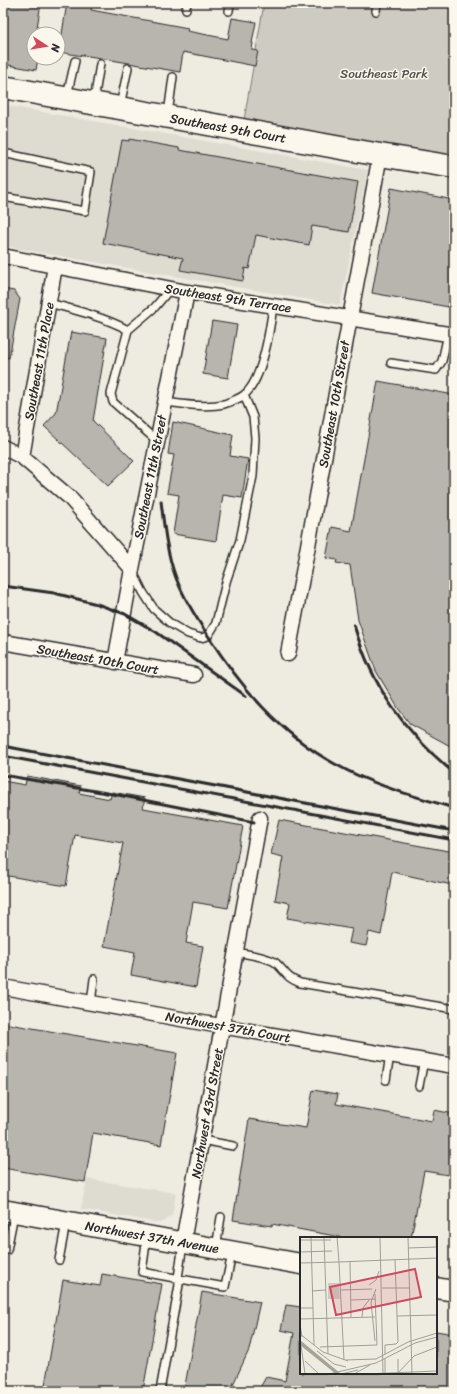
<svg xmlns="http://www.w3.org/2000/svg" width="457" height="1394" font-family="Sriracha,sans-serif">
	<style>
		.built { fill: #dedbd1 }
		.green { fill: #cecbc2; stroke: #7c7b76 }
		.building { fill: #b8b5ae; stroke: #2b2b2b }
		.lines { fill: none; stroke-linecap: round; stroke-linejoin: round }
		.lane-casing { stroke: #2b2b2b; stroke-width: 10 }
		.street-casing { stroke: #2b2b2b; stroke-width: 17 }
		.secondary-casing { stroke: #2b2b2b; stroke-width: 23 }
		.primary-casing { stroke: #2b2b2b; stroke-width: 25 }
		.lane { stroke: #fbf7ec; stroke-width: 7 }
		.street { stroke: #fbf7ec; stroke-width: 14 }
		.secondary { stroke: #fbf7ec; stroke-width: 20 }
		.primary { stroke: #fbf7ec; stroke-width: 22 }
		.rail { stroke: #2b2b2b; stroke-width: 3 }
		.labels { text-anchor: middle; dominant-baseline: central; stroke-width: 3; stroke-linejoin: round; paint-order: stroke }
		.park-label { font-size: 13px; fill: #545351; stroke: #fbf7ec }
		.street-label { font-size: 13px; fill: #2b2b2b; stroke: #fbf7ec }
		.inset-road { fill: none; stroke: #a09e98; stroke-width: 1 }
		.view { fill: #d1495b; fill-opacity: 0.15; stroke: #d1495b; stroke-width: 2 }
		.inset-edge { fill: none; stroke: #2b2b2b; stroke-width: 2 }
	</style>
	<rect width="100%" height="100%" fill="#eeebe0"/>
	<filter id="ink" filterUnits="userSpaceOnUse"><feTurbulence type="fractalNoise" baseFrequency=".025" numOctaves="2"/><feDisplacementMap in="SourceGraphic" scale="8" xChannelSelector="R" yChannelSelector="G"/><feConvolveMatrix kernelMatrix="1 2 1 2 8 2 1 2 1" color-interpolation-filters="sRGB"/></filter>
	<g filter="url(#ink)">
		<path class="built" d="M3,105L368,170L340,305L3,246Z
			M87,1179L176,1193L172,1215L165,1221L160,1223L81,1209Z"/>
		<path class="green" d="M264,3H454V157L244,120Z"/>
		<path class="building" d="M3,3H41L36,34H34V58H38L36,70L3,64Z
			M67,3L92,6L91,10L188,28L187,31L228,39L232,18L256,22L252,43H253L252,50L258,51L255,66L183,52L180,72L83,55V56L59,52Z
			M129,139L179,148V150L358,182L349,232L312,226L309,245L256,235L249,269L245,268L243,281L180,270L183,258L103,243L122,140L129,141Z
			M391,188L454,200V308L372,293Z
			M3,289L14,291L20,299L9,358L3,357Z
			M212,321L237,325L228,378L203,374Z
			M71,332L107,338L93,421L134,461L108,486L44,426L56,413Z
			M378,381L454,395V748L410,724L398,708L376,671L358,620L350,565L336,563L337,560L326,558L332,527L351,531Z
			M173,422L233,435L230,456L248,459L242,498L223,495L216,541L173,534L179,495L167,493L174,455L168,454Z
			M27,776L81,786L79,793L110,799L112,792L145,798L143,808L243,826L228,908L193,902L186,943L203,946L196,987L131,975L135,952L104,946L123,843L75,835L66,886L3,875V781L25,785Z
			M279,820L454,852V875L452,885L392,872L381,935L369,932L366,946L349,943L352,929L287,918L290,903L275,900L283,857L271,854Z
			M3,1023L177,1053L161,1145L93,1133L85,1182L3,1168Z
			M313,1090L338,1094L336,1104L432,1121L434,1110L454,1114V1176L424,1171L411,1238H345L272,1224V1226L233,1220L249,1119L306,1128Z
			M102,1274L162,1284L143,1391H44L63,1280L100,1286Z
			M202,1292L260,1302L249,1350L230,1391H184Z
			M286,1305L301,1307V1373H436V1331L454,1334V1391H258L266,1377L285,1381L294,1333L281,1330Z"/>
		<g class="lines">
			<defs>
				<path id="lane" d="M186,9L187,3
					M229,11L230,3
					M376,11L377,3
					M67,96L75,61
					M94,101L100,64
					M120,106L128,68
					M168,114L173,77
					M3,153L91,172L85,211L3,197
					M49,303C72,309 107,318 128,330L155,307L170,289
					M128,330L111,394L113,402L157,441
					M391,363L436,370L442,361L448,334
					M165,402C183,404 205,408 224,404C230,402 239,399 244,395C263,380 270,329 273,306
					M133,572L143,592L154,609L171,624L188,634L201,638L208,636L216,623L226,582L240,540L253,476L255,438L253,417L244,395
					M236,952C246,954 269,957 276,963C286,972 285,977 300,983L454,1009
					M91,1003L94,979
					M386,1080L390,1055
					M419,1086L424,1060
					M202,1140L233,1146
					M147,1236L142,1272L225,1287L232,1254
					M216,1248L221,1217
					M7,1250L14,1214
					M59,1260L66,1223
					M160,1391L179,1285L178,1278L183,1244"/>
				<path id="street" d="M3,256L187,292L454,335
					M3,447L22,457L69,497L132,569
					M22,457L55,266
					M3,642L194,675
					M288,654L380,155
					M115,662L132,569L187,292
					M3,987L203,1023L454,1066
					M183,1242L260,818"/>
				<path id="secondary" d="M3,1210L301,1264
					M436,1288L454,1291"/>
				<path id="primary" d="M3,87L380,155L454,167"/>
			</defs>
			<use href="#lane" class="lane-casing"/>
			<use href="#street" class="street-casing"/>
			<use href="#secondary" class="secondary-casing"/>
			<use href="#primary" class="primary-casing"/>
			<use href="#lane" class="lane"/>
			<use href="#street" class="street"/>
			<use href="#secondary" class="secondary"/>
			<use href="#primary" class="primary"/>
			<path class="rail" d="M161,501C164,527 167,554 176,578C184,598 195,616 207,634C240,686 280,734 335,764C372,785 413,796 454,808
				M3,586L54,593L97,604L125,614L156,632L246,696
				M354,625C373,689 404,731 454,773
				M3,746L454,831
				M3,756L454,840
				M3,775L118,795L254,822"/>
		</g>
	</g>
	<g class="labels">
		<g class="park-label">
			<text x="384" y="73">Southeast Park</text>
		</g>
		<g class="street-label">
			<text transform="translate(228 128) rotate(10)">Southeast 9th Court</text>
			<text transform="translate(228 298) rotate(9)">Southeast 9th Terrace</text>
			<text transform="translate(39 361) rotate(-80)">Southeast 11th Place</text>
			<text transform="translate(334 404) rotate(-80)">Southeast 10th Street</text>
			<text transform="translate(150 477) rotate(-79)">Southeast 11th Street</text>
			<text transform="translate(98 659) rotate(10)">Southeast 10th Court</text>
			<text transform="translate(228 1027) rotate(10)">Northwest 37th Court</text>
			<text transform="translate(207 1113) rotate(-80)">Northwest 43rd Street</text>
			<text transform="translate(152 1237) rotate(10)">Northwest 37th Avenue</text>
		</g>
	</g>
	<g transform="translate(300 1237)">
		<rect width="137" height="137" fill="#eeebe0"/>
		<path d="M28,46H39L40,62H28Z" fill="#cecbc2"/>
		<path d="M0,103L41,137H36L0,108Z" fill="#a4a29a"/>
		<path class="inset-road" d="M11,0L14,108M24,0L28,117M37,0L39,25L137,21M80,0L83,137M108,0L112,136M136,0L137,32M0,3H31M108,11L136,10M0,15L32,14M50,24L51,80M0,26L39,25L44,123M69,48L76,43L79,34M82,51H110M41,53L72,52M12,54L26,53M51,63L75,62M0,71H13M97,79L137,78M62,80L63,71L69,63M0,82L75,80M0,87L2,100M0,97L23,115L48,124M0,101L5,137M75,104L71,65L76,52M20,110L77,108L75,57M17,114L34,127L46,130M85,117V108L96,107L98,105L95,23M85,122V136M98,122V135M46,123L76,122L108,105L137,96M5,124L19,137M29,137L76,126L115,106L137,100M41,137L58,133M54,137L70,128M64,137L137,134M97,137L114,119L137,110"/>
		<path class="view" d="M115,32L121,60L36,78L30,50Z"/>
		<rect width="137" height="137" class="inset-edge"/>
	</g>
	<rect width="457" height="1394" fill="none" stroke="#fbf7ec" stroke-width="16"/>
	<rect x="8" y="8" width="441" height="1378" fill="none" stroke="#2b2b2b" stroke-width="1.5" filter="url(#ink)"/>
	<g transform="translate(46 46) rotate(102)"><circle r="19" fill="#fbf7ec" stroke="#a8a59f"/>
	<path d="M0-3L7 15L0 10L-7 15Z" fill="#d1495b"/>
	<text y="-6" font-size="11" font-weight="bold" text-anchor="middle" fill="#2b2b2b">N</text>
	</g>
</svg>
